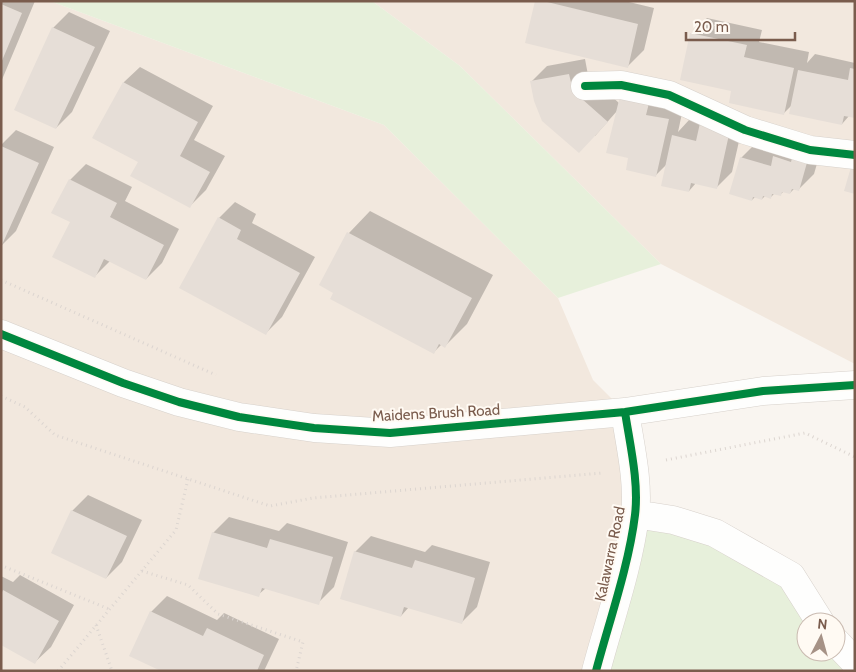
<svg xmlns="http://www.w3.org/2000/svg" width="856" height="672" font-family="Cabin,sans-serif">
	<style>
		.residential { fill: #f2e8de }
		.green { fill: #e7f0db }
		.shadow { fill: #0003 }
		.building { fill: #e6ded7 }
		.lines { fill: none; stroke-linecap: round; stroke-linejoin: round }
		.minor-casing { stroke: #d7d1cb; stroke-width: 29 }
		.path { stroke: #dcd5d0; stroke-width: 3; stroke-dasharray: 1 4; stroke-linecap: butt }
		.minor { stroke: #fefefd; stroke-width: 28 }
		.cycleway-casing { stroke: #fffaf3; stroke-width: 11 }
		.cycleway { stroke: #00873e; stroke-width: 8 }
		.labels { text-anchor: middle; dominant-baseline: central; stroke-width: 4; stroke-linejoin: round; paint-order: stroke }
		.street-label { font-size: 15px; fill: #7a5c4d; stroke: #fffaf3 }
	</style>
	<rect width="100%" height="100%" fill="#f9f5f0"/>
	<path class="residential" d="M1,1H50L384,125L558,298L593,380L625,412L634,471L595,671H1Z
		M372,1H855V364L661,264L460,66Z"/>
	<path class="green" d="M50,1H372L460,66L661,264L558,298L384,125Z
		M635,514L791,576L806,622V652H836L855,671H595Z"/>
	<path class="shadow" d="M1,1H35L1,82Z
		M536,1H625L654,8L644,50L628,66Z
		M69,12L110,31L72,112L56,128L53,28Z
		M707,18L762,30L759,42L809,52L807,63L815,54L855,63V117L849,116L842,124L792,105L783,114L733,90L691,34Z
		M585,59L588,75L619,103L684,104L678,132L689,120L702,123L717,108L745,115L732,172L716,188L696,183L689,191L667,164L655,176L630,157L617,111L595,136L531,82L547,66Z
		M140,67L213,106L194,140L225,156L206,190L190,206L139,161L94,138L124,82Z
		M16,130L54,147L16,231L1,246V145Z
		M757,142L823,143L814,174L798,190L794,189L790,193L784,191L780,195L775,193L771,197L765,196L762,199L755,197L752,200L741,158Z
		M86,164L132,187L125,201L179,229L162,263L146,279L110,261L94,277L70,180Z
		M235,202L256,214L252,223L315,257L282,317L266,333L219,218Z
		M370,211L493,275L467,324L445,346L442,344L434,352L335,292L349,233Z
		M88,495L142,520L122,562L106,578L72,511Z
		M229,517L279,531L287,523L348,542L334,587L318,603L266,588L258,595L213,533Z
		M371,536L425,552L432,545L490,562L477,607L461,623L409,607L401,616L355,552Z
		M20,575L74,605L51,647L35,662L1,644V576L13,582Z
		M167,596L217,620L224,613L279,639L264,671H164L151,612Z"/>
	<path class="building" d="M535,1H543L638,24L628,68L525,43Z
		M1,4L22,13L1,63Z
		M52,27L95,47L56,129L14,110Z
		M690,33L747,45L744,57L794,68L784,115L729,103L731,91L680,80Z
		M850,68L855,69V118L844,116L842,125L789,114L798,70L848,80Z
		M569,74L573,91L608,122L579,153L542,121L534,101L530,81Z
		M123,82L198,122L180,156L210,172L190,208L130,176L138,162L92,138Z
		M620,96L649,103L646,115L669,119L656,177L626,170L628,158L606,153Z
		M700,123L730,130L717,189L691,183L689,192L661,186L672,135L696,141Z
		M1,146L39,163L1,247Z
		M793,154L808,159L799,191L792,189L790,194L782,192L781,196L772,194L771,199L763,196L762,200L753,197L752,201L729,194L740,157L771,166L773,156L791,162Z
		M854,157L855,158V194L844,191Z
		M69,179L117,203L110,217L164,245L146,280L104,259L95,278L52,257L70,222L51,213Z
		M218,217L241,230L237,239L300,273L266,335L179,288Z
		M347,232L472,298L445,348L439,344L434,354L330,299L333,293L319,285Z
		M71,510L127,536L106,579L51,553Z
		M212,532L267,548L270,539L333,557L319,605L262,588L259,597L198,579Z
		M354,551L412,568L415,560L475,578L462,624L404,607L401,617L340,599Z
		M3,590L59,621L35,664L1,645V594Z
		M150,611L203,636L207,628L264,655L257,671H161L129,656Z"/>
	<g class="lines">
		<defs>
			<path id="minor" d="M585,86L621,85L669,95L745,130L810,150L855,155
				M1,334L123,383L179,402L239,417L314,428L390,433L625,412L763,391L855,385
				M635,514L673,520L715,533L791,576L820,622
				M836,642L855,662
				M596,671C609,622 629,565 635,515C639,482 630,445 625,412"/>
		</defs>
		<use href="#minor" class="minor-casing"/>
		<path class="path" d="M1,280L216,375
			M1,396L25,407L55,435L270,506L313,498L602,473
			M666,460L805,433L855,457
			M5,567L109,609
			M142,571L188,585L218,614L303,642L296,671
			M96,625L112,671
			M58,671L176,530L188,479"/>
		<use href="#minor" class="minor"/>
		<defs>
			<path id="cycleway" d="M585,86L621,85L669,95L745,130L810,150L855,155
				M1,334L123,383L179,402L239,417L314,428L390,433L625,412L763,391L855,385
				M596,671C609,622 629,565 635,515C639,482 630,445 625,412"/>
		</defs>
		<use href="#cycleway" class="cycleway-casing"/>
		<use href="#cycleway" class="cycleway"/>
	</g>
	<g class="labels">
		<g class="street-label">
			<text transform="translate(436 413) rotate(-3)">Maidens Brush Road</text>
			<text transform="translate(610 554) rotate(-78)">Kalawarra Road</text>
		</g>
	</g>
	<rect width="856" height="672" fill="none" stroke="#7a5c4d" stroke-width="5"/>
	<g transform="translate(821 637) rotate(6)"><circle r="24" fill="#fffaf3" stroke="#cabbb1"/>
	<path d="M0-4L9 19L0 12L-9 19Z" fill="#a69286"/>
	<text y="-8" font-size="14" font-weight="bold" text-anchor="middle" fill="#7a5c4d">N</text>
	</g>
	<path d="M686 32v8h109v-8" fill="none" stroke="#7a5c4d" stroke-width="2.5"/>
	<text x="694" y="32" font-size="15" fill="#7a5c4d" stroke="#fffaf3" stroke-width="4" paint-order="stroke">20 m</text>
</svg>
